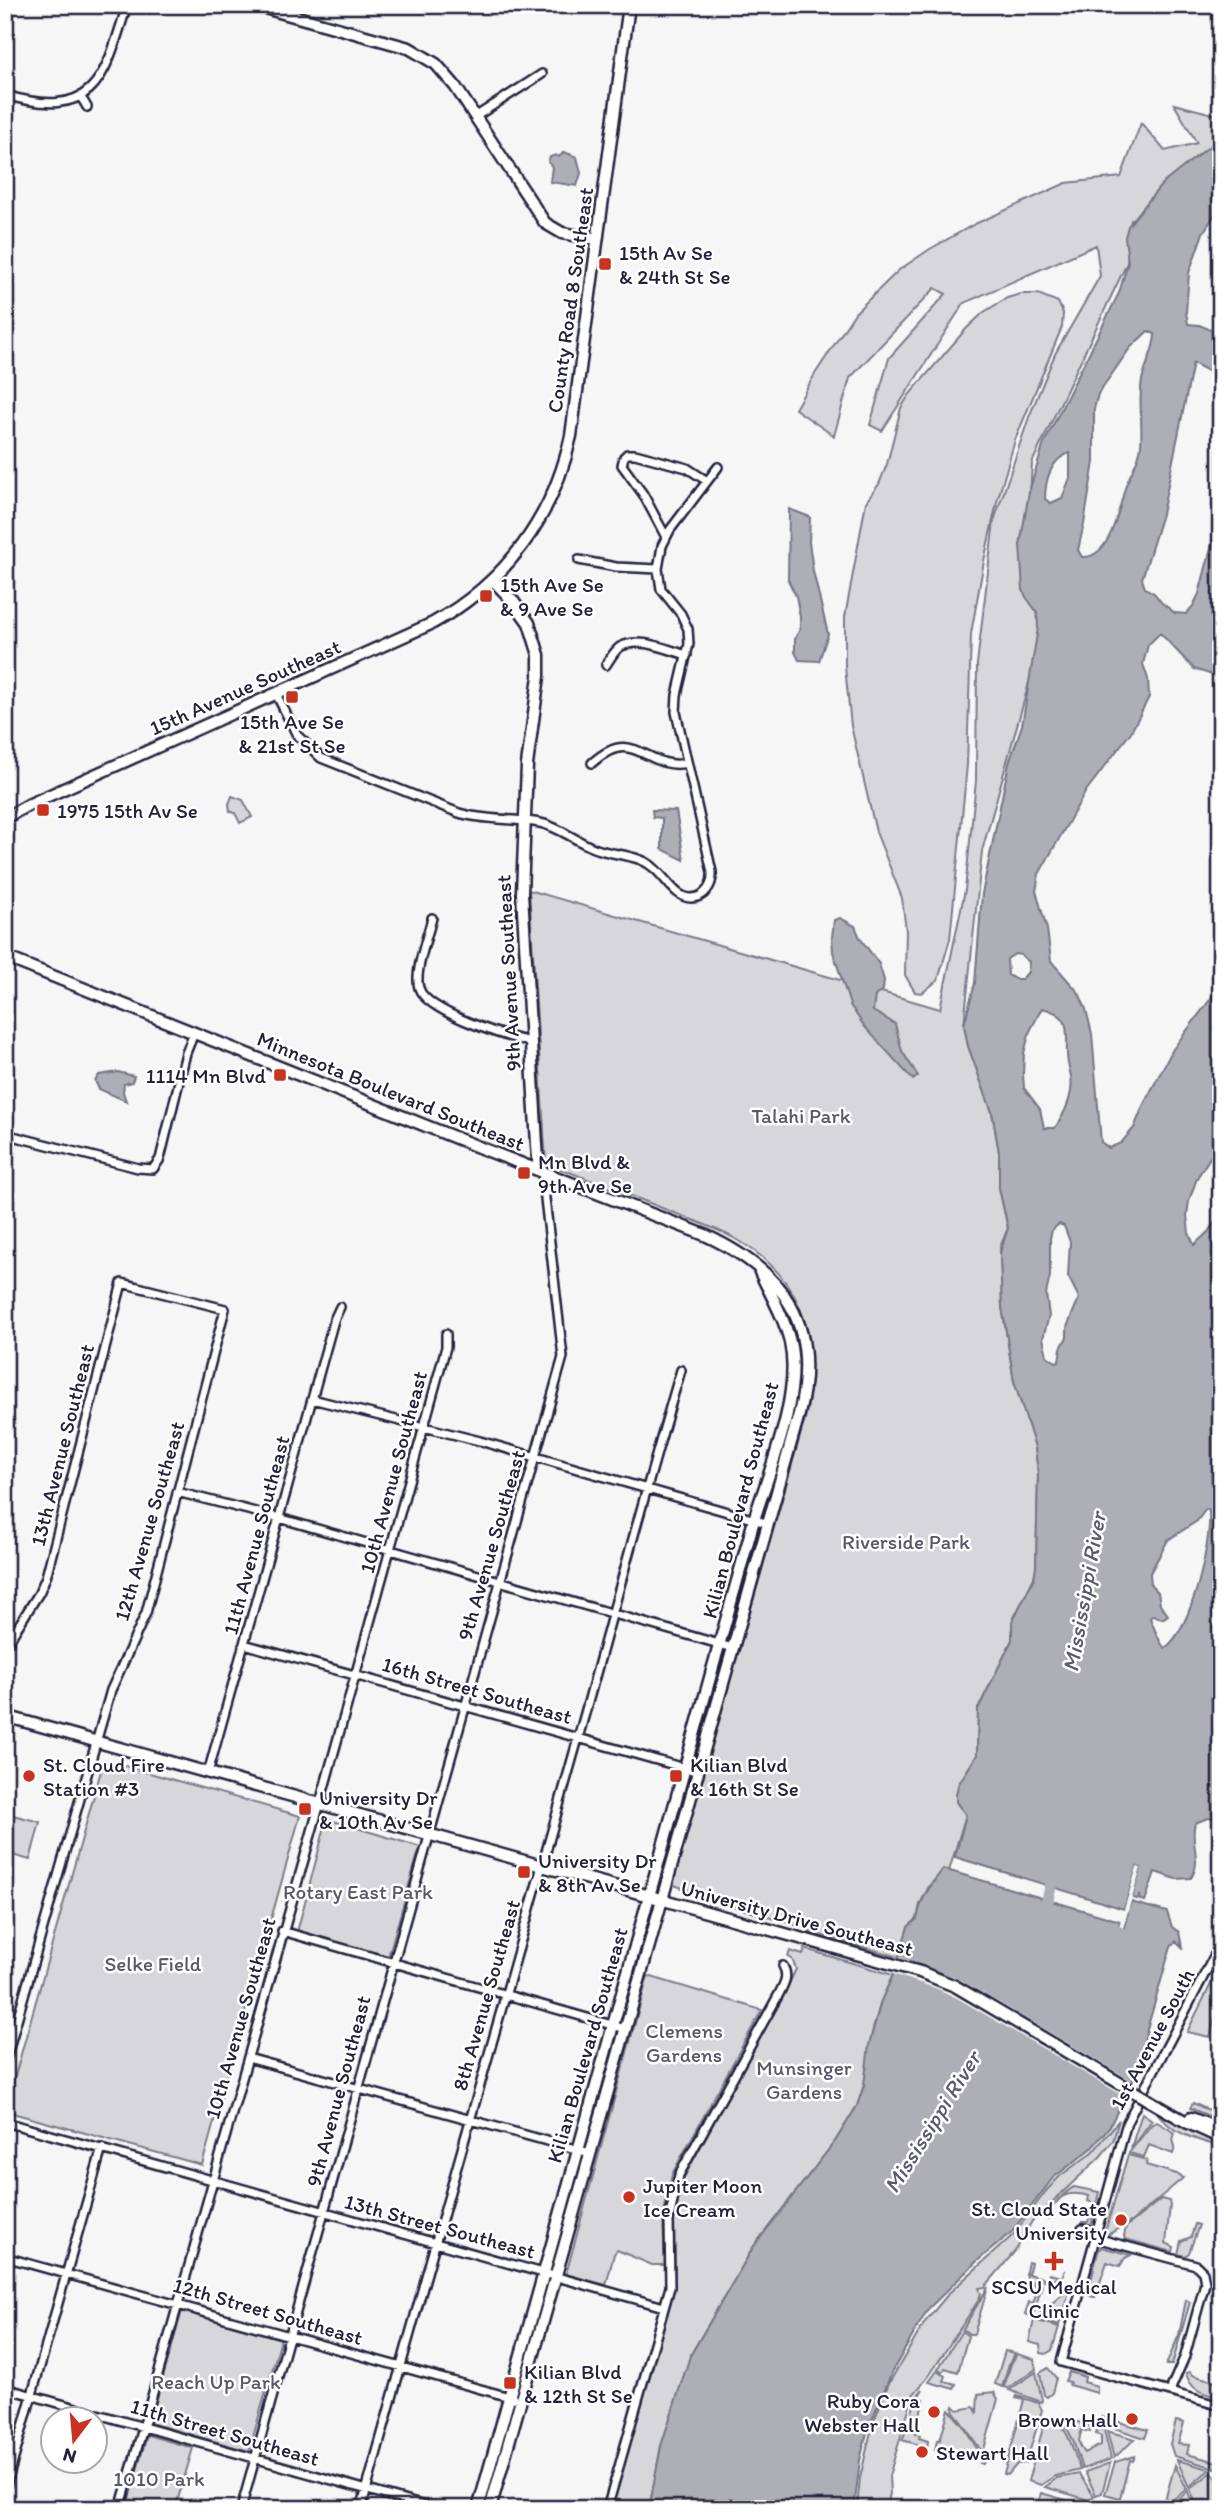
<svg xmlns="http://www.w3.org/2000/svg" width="1226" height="2514" font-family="Itim,sans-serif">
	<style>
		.green { fill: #d7d7db; stroke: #7c7c8b; stroke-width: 2 }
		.water { fill: #aeaeb7; stroke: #767685; stroke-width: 2; fill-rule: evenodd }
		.pier { fill: #f6f6f7 }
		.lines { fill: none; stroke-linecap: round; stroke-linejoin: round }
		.river { stroke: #aeaeb7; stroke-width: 12 }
		.street-casing { stroke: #22223b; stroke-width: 12 }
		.secondary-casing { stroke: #22223b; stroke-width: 15 }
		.street { stroke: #fff; stroke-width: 7 }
		.secondary { stroke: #fff; stroke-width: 10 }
		.secondary-bridge-casing { stroke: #22223b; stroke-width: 15; stroke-linecap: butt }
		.secondary-bridge { stroke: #fff; stroke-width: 10 }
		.poi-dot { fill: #c8321e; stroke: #fff; stroke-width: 2.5 }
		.labels { text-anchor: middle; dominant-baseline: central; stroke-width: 5; stroke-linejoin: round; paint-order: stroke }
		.poi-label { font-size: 21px; fill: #22223b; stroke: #fff; text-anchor: start }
		.street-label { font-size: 21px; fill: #22223b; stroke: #fff }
		.park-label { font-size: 21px; fill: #58586b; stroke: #fff }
		.water-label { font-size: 23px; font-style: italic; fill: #5a5a6d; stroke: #fff }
	</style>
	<rect width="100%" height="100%" fill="#f6f6f7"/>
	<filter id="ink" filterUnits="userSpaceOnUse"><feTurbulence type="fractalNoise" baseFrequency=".0143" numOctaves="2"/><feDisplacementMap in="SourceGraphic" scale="14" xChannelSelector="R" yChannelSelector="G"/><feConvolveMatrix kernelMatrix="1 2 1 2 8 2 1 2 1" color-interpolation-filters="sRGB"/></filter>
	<g filter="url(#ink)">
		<path class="green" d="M1174,104L1221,116V163L1131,220L1127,263L1032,463L1025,581L1044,629L982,851L964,1025L968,1046L992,1112L999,1152V1188L1008,1228L1000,1247L1002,1307L1014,1381L1035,1447L1038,1473L1036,1567L1034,1578L1012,1622V1640L978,1709L977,1755L958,1785V1805L966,1814L949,1871L942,1872L929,1886L920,1904L917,1919L908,1927L899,1957L809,1932L810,1929L744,1910L674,1885L675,1873L805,1419C821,1346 808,1283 741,1242C718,1228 691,1220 667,1210C627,1194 587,1179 546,1163L529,890L940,1009L965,890L976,781L977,664L994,521L1029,417L1055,354L1100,276L1096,245L964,303L882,431L870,425L889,358L946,294L935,288L850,378L834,436L795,409L815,374L855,313L899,270L930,249L975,224L1066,183L1121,177L1141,123L1165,151L1197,143Z
			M1021,294H1038L1058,302L1063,313L1062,327L1015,440L997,502L984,561L971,634L967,765L950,939L938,980L922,993L915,992L905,975L906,931L902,898L876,832L851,726L845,667V617L866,502L879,484L887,464L901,408L909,395L966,329L984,312L1007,298Z
			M232,796L243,800L252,817L240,823L235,813L230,811L229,804Z
			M790,1316L792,1317C797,1336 802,1355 801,1376C800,1414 779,1469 768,1507L765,1508L762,1505L791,1402L787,1319Z
			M758,1532L760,1536L733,1633L728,1635L755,1533Z
			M723,1656L725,1659L698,1757L694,1759L719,1658Z
			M104,1760L300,1816L202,2165L5,2111Z
			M688,1780L690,1783L662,1884H657L684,1782Z
			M5,1813L40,1822L30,1860L5,1853Z
			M327,1819L420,1847L388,1957L297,1932Z
			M649,1914L653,1915L625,2017L621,2018Z
			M805,1949L893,1975L881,2001L872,2033L864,2085L857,2106L836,2140L754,2246L694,2349L661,2446L649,2509H611L675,2286L674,2221L682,2181L789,1984L796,1969L792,1959L788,1957L790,1951L803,1955Z
			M1221,1964V2018L1215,2017L1210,2037L1187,2032Z
			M645,1974L647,1975L597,2152H595Z
			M648,1976L762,2010L672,2174L663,2217L665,2265H652L617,2250L614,2254L606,2285L566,2274Z
			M616,2038L618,2040L590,2140L587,2142L612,2039Z
			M1193,2103L1206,2109L1221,2111V2121L1190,2108Z
			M1142,2113L1152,2120L1131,2148Z
			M1158,2114L1214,2141L1213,2143L1221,2147C1197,2140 1173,2134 1158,2114Z
			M1119,2120L1113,2141L1100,2157L1032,2221L1016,2250L985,2287L979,2288L981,2294L978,2301L929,2376L913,2395L889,2476L890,2493L887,2509H857L860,2478L873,2423L889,2383L925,2322L949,2293L1013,2235L1046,2191L1060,2176L1093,2152Z
			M1157,2122L1175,2133L1173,2140L1175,2146L1173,2154L1149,2145L1144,2157L1129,2153L1152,2124Z
			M1128,2155L1147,2160L1146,2165L1180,2175L1183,2178L1131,2222L1109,2234L1105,2232Z
			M579,2162L583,2164L553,2265L550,2262Z
			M1074,2187L1099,2192L1091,2226L1082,2222H1088L1094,2203L1088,2201L1089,2196C1067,2190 1055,2195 1048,2219L1045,2217L1044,2214C1054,2209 1059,2195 1074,2187Z
			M1161,2199L1169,2201L1170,2206L1166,2243L1174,2247L1173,2252L1125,2239L1124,2236L1126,2227Z
			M1195,2224L1199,2225L1189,2253L1185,2256L1178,2254L1181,2241L1191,2237Z
			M1101,2247L1131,2255L1125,2258L1120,2266L1107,2262L1095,2297L1090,2296L1088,2293L1098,2252Z
			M1028,2262L1031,2263L1028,2274L1047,2279L1049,2274L1062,2277L1065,2270L1062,2278L1030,2282C1024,2275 1026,2271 1028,2262Z
			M1027,2284L1042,2285L1033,2317L1025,2314L1029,2302L1033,2303L1036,2295L1024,2291Z
			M545,2285L548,2287L520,2388L517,2389L515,2387Z
			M988,2287L974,2334H969L963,2329Z
			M1066,2291L1069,2292L1059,2325L1035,2318Z
			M1186,2300L1190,2302L1172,2365H1166L1179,2335Z
			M182,2311L281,2339L249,2451L150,2423Z
			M1034,2320L1059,2327L1052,2350L1046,2354L1041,2353L1040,2345L1029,2342Z
			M962,2331L968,2336L958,2372L945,2368L943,2373L938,2369Z
			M1005,2351L1015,2353L1009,2364L1002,2387L995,2384Z
			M1017,2354L1034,2359L1036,2369L1008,2388L1004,2387L1011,2364Z
			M1048,2368L1056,2378L1052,2393L1047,2397L1044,2395L1040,2373Z
			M937,2371L946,2376L944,2381L956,2384L954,2389L929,2382Z
			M1036,2372L1042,2400L1041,2402L1009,2390Z
			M1069,2372L1085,2377L1084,2382L1097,2386V2393L1069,2385L1070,2382L1065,2381Z
			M1190,2372L1192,2375L1221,2383V2398C1204,2393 1191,2392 1186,2373Z
			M923,2389L918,2397L924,2399L915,2434L920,2435L919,2438L928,2441L927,2447L902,2440L909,2424L913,2422L911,2417L916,2397Z
			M994,2392L998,2399L983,2453L953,2410L954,2406L958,2410L974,2407L977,2412L978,2394Z
			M1017,2396L1038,2403L1042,2410L1026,2463L1017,2464L1008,2475L1004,2474L1024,2400L1016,2398Z
			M510,2409L513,2410L487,2509H481Z
			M949,2409L964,2427L984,2460L983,2464L980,2463L979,2457L973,2455L971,2460L935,2450L937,2440H940Z
			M1061,2417L1091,2426L1090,2432L1082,2430C1078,2440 1078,2444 1085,2453L1101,2445V2436L1096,2434L1097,2428L1104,2430L1111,2458L1109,2460L1082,2469L1073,2440Z
			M1101,2417L1148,2430L1145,2438L1099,2423Z
			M1053,2418C1069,2428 1074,2453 1080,2470L1055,2476L1041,2485L1028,2481L1043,2428Z
			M1176,2421L1184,2423L1178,2444L1189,2445L1187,2454L1217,2462L1215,2468L1174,2456L1170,2444Z
			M1107,2431L1135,2439L1114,2458Z
			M147,2435L193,2448L175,2509H126Z
			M1135,2456L1133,2461L1130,2460L1120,2498L1105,2494L1115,2462Z
			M1177,2460L1209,2469V2470L1189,2487Z
			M1110,2463L1102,2493L1096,2495L1085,2472Z
			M1175,2465L1187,2489L1163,2507Z
			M1212,2472L1221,2484V2498L1204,2509H1198L1190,2489Z
			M1079,2474L1094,2496L1089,2500L1045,2487L1057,2478Z
			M1188,2491L1194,2509H1167Z
			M1041,2493L1066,2500L1064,2507L1049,2502L1045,2509L1037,2508Z"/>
		<path class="water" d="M1221,137V205L1203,233L1189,273L1186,312L1188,324L1199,325L1221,334V592L1215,617L1221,632V678L1194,669L1160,633L1148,645L1143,664L1148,679L1149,697L1131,732L1086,791L1039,874L1036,891L1047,929L1051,961L1079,993L1086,1009L1092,1034L1101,1142L1109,1148L1121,1143L1134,1128L1144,1104L1173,1049L1221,985V1140L1197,1178L1189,1201L1187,1215L1189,1233L1194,1245L1208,1232L1221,1213V1818H1208L1195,1823C1189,1842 1203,1860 1191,1878L1176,1879L1155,1872L1145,1901L1140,1900L1139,1896L1138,1899L1132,1898L1141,1868L1137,1867L1124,1909L955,1857L966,1815L956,1802V1795L958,1785L977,1755L978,1709L1012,1640V1622L1034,1578L1036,1567L1038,1473L1035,1447L1014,1381L1002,1307L1000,1253L1008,1228L999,1188V1152L992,1112L968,1046L964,1025L975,983L982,894L1009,763L1022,725L1038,628L1037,612L1026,597L1023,590L1020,545L1029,492L1044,443L1119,293L1128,262L1125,237L1128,226L1162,184ZM1148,331L1155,334C1155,349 1145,365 1142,380C1138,402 1143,423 1141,445C1140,459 1131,472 1126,485C1119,507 1111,559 1082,557L1078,550L1084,524L1094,462V409L1098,394L1130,348ZM1193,363L1218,376L1217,525L1199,594L1193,606L1186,614L1175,613L1162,603L1154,593L1145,588L1142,579L1162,514ZM1070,453V478L1062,498L1051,503L1045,499C1045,481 1051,458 1070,453ZM1015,954L1021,955L1029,962L1028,972L1022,979H1015L1008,975L1007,959ZM1042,1008C1073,1015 1066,1030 1067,1054C1067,1062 1069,1069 1071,1076C1074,1095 1065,1113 1055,1128H1044L1040,1109L1024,1088L1023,1074L1024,1053L1030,1031ZM1059,1224L1064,1226L1070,1242L1068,1276L1079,1298L1067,1327V1337L1061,1348L1059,1361L1056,1362L1047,1356L1043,1338L1049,1316L1046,1294L1050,1276V1238L1052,1230ZM1206,1509L1209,1511C1212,1542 1191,1631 1165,1648C1160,1645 1153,1625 1150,1618L1153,1615L1162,1619L1168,1615L1160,1604L1158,1592L1151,1585L1150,1573L1168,1540L1197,1521Z
			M564,152L577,157L581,173L577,186L550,182L552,167L548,162L550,157L556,155L559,157Z
			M789,509L810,517L809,542L813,571L828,634L819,661L799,660L795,652V639L800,629V617L796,596L788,580Z
			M652,810L676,811L684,860L662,849V818L653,817Z
			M840,918L855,926L860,938L879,964L884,980L883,990L875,996L873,1011L895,1024L902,1051L918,1076L913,1080L864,1026L850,1005L833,952L832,937L834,920Z
			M118,1072L134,1076L132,1082L124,1084L123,1092L126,1101L99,1089L95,1081L99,1075Z
			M943,1869L1120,1921L1119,1926L1124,1927L1131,1902L1167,1912L1172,1927L1179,1932L1182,1947L1176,1941L1171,1946L1146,2033L1139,2067L1110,2126L1091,2149L1053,2178L1011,2233L976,2262L928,2309L893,2370L868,2429L860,2460L854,2509H649L661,2446L690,2356L754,2246L836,2140L857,2106L864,2085L869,2045L881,2001L893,1975L908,1927L917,1919C922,1896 929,1888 943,1869Z"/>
		<path class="pier" d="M1137,1867L1141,1868L1123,1928L1119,1926Z
			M895,1956L957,1978L1134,2082L1127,2098L957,1998L938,1989L890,1973Z"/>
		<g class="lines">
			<path class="river" d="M1044,1915L1054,1872"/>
			<defs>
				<path id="street" d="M5,95C95,121 104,80 127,5
					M81,97L87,107
					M475,117L542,74
					M666,537L643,494L622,465L624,457L627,454H635L687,468L707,481
					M579,560L616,567L658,569
					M606,665C610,659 614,651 620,647C639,636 668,650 687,655
					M276,694L297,735L321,758L459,813C486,821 513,818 540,823C560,827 575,841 594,848C609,854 626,854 641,860C663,868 672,898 691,898C705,898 713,885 712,872L676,712L677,695L689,644L688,629L681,614L661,589L658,569L662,546L670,530L718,467
					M592,763C635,724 646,772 687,763
					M432,918C428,935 414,972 419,988C426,1012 507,1037 530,1042
					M5,1134L138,1168L153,1169L160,1159L186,1053L194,1033
					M312,1399L480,1441L766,1523
					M177,1492L279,1518L733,1648
					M244,1644L699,1772
					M5,1647L39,1593L46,1577L122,1283L225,1309L146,1613L111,1690L5,2062
					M208,1773L334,1320L340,1307
					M282,1931L626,2029
					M1221,1943L1127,2122L1061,2362L1221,2406
					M248,2058L590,2153
					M5,2122L664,2307
					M1082,2229L1097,2234
					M1096,2238L1196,2265L1203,2272L1205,2283L1185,2356L1172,2386L1171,2392
					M5,2257L513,2398
					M5,2388L435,2509
					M5,2490L102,2148
					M120,2509L320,1803L446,1347V1334
					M241,2509L563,1357L542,1172
					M361,2509C432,2253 505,1997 577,1742C612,1618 644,1493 681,1370
					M607,2509L670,2287L669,2219L679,2175L779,1994C784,1984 789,1976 783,1966"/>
				<path id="secondary" d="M254,5L409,48L436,64L455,86L545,223L562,233L597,239
					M493,580L513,601L529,623L539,655V676L527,765L522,893L538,1161L542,1172
					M5,818L30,804L433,623C506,582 553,518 571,436L629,5
					M5,957L481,1148L705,1235C785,1272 821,1325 799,1414L490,2509
					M5,1716L807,1940
					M1150,2101L1188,2123L1221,2138
					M1191,2118L1221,2130
					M478,2509L754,1520C770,1468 802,1395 790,1342C784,1317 771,1295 760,1272"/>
			</defs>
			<use href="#street" class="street-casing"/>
			<use href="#secondary" class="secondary-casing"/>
			<use href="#street" class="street"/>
			<use href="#secondary" class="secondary"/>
			<defs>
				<path id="secondary-bridge" d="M807,1940L920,1972L955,1986L1150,2101"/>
			</defs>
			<use href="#secondary-bridge" class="secondary-bridge-casing"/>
			<use href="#secondary-bridge" class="secondary-bridge"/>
		</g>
	</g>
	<g class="poi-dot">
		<rect x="598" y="257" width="14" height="14" rx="3.5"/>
		<rect x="479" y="589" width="14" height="14" rx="3.5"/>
		<rect x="285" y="690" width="14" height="14" rx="3.5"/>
		<rect x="36" y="803" width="14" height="14" rx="3.5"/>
		<rect x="273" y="1068" width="14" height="14" rx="3.5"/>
		<rect x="517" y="1166" width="14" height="14" rx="3.5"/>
		<circle cx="29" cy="1776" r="7"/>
		<rect x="669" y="1769" width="14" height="14" rx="3.5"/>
		<rect x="298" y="1802" width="14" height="14" rx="3.5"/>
		<rect x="517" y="1865" width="14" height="14" rx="3.5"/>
		<circle cx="629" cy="2197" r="7"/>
		<circle cx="1121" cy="2220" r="7"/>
		<path d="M1050.5 2250.5h7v7h7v7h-7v7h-7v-7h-7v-7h7z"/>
		<rect x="503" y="2376" width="14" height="14" rx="3.5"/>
		<circle cx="934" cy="2412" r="7"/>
		<circle cx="1132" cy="2419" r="7"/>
		<circle cx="922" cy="2452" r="7"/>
	</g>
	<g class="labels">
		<g class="poi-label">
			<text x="619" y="252">15th Av Se<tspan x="619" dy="24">&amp; 24th St Se</tspan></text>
			<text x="500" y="584">15th Ave Se<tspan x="500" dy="24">&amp; 9 Ave Se</tspan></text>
			<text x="292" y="721" text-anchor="middle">15th Ave Se<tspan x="292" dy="24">&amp; 21st St Se</tspan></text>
			<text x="57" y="810">1975 15th Av Se</text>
			<text x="266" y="1075" text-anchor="end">1114 Mn Blvd</text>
			<text x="538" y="1161">Mn Blvd &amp;<tspan x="538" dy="24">9th Ave Se</tspan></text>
			<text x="43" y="1764">St. Cloud Fire<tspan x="43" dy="24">Station #3</tspan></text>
			<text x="690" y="1764">Kilian Blvd<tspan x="690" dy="24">&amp; 16th St Se</tspan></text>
			<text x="319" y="1797">University Dr<tspan x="319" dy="24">&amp; 10th Av Se</tspan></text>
			<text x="538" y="1860">University Dr<tspan x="538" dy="24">&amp; 8th Av Se</tspan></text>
			<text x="643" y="2185">Jupiter Moon<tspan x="643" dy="24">Ice Cream</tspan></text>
			<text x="1107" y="2208" text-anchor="end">St. Cloud State<tspan x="1107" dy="24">University</tspan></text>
			<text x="1054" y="2286" text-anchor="middle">SCSU Medical<tspan x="1054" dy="24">Clinic</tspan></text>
			<text x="524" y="2371">Kilian Blvd<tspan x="524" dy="24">&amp; 12th St Se</tspan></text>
			<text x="920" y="2400" text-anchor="end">Ruby Cora<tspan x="920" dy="24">Webster Hall</tspan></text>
			<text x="1118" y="2419" text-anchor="end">Brown Hall</text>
			<text x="936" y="2452">Stewart Hall</text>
		</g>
		<g class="street-label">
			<text transform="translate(570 300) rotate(-82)">County Road 8 Southeast</text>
			<text transform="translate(245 687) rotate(-24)">15th Avenue Southeast</text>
			<text transform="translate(508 973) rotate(-93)">9th Avenue Southeast</text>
			<text transform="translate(391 1091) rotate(22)">Minnesota Boulevard Southeast</text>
			<text transform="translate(62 1445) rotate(-76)">13th Avenue Southeast</text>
			<text transform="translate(393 1472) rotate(-75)">10th Avenue Southeast</text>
			<text transform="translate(740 1500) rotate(-75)">Kilian Boulevard Southeast</text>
			<text transform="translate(149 1521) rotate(-74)">12th Avenue Southeast</text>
			<text transform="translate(256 1535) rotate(-75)">11th Avenue Southeast</text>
			<text transform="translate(491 1545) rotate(-74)">9th Avenue Southeast</text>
			<text transform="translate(477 1690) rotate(16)">16th Street Southeast</text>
			<text transform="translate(797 1918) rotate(15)">University Drive Southeast</text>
			<text transform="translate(486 1995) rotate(-74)">8th Avenue Southeast</text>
			<text transform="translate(240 2018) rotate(-74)">10th Avenue Southeast</text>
			<text transform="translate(1152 2039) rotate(-62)">1st Avenue South</text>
			<text transform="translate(587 2045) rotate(-74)">Kilian Boulevard Southeast</text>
			<text transform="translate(338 2091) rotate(-75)">9th Avenue Southeast</text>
			<text transform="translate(440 2226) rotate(15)">13th Street Southeast</text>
			<text transform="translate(268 2311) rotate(16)">12th Street Southeast</text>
			<text transform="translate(225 2432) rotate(16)">11th Street Southeast</text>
		</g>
		<g class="park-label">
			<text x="801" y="1115">Talahi Park</text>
			<text x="906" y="1541">Riverside Park</text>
			<text x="358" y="1891">Rotary East Park</text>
			<text x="153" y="1963">Selke Field</text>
			<text x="684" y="2030">Clemens<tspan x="684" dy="24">Gardens</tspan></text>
			<text x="804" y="2067">Munsinger<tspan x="804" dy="24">Gardens</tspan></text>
			<text x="216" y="2381">Reach Up Park</text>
			<text x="159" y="2478">1010 Park</text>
		</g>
		<g class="water-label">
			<text transform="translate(1084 1592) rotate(-80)">Mississippi River</text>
			<text transform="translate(932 2122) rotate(-58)">Mississippi River</text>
		</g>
	</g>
	<rect width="1226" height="2514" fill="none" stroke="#fff" stroke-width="28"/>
	<rect x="14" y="14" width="1198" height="2486" fill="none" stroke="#22223b" stroke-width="2.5" filter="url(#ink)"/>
	<g transform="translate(74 2440) rotate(196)"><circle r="33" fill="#ffffff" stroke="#a7a7b1" stroke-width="2"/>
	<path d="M0-5L12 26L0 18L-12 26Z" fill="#c8321e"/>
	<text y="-10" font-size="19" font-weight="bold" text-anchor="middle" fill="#22223b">N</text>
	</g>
</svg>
